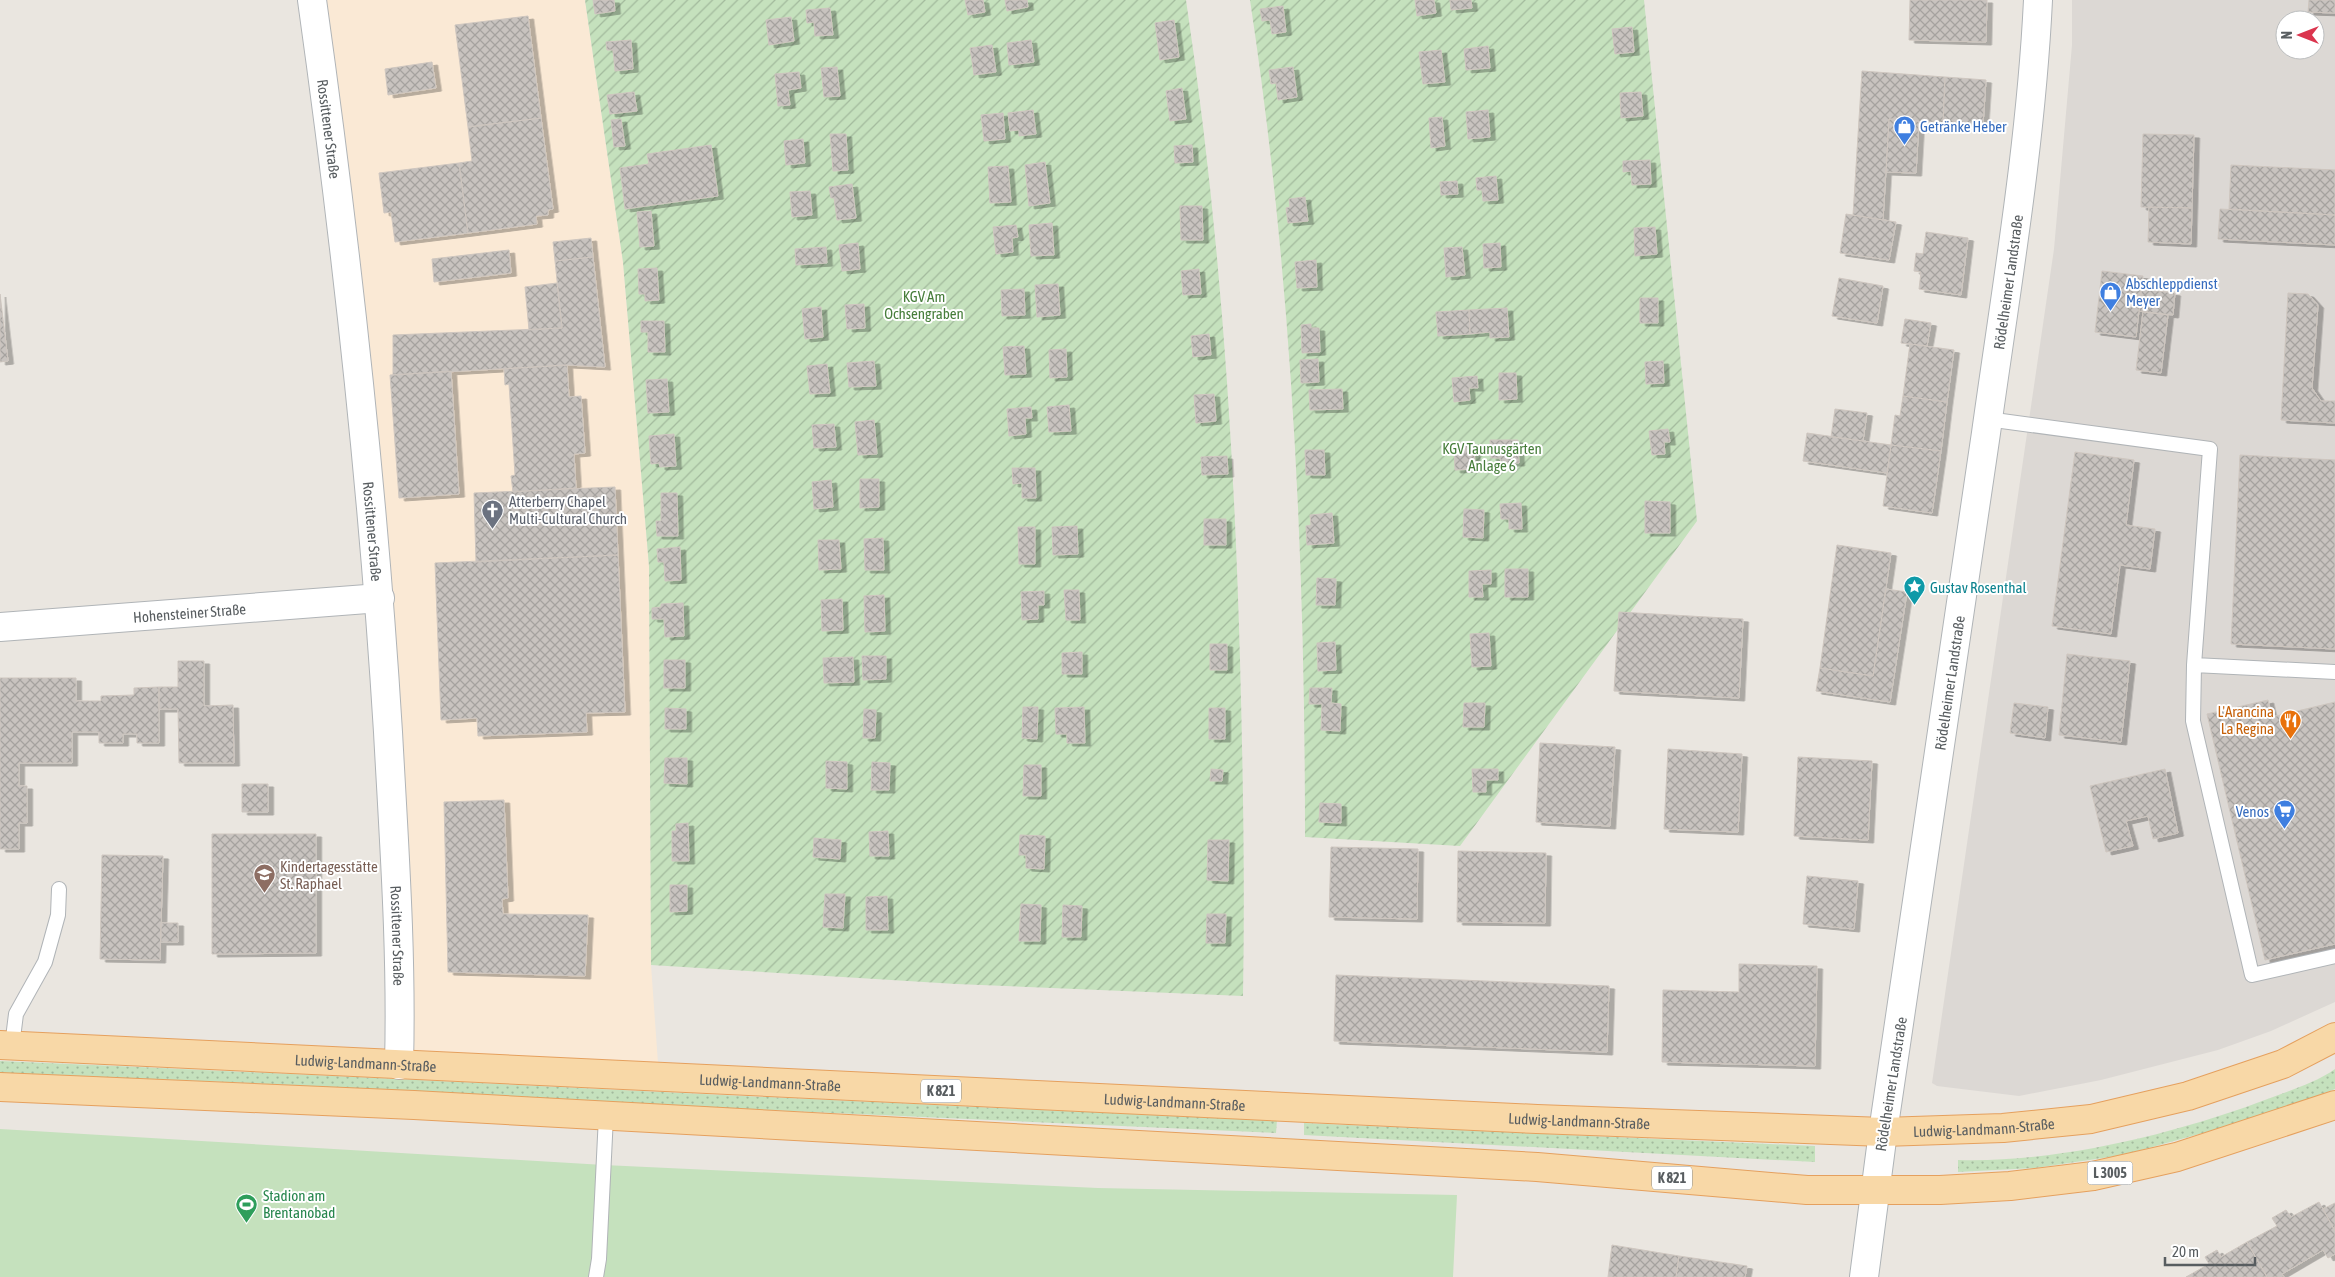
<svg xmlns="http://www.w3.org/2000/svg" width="2335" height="1277" font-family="'Asap Condensed',sans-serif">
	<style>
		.commercial { fill: #fae9d5 }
		.industrial { fill: #dcd8d4; fill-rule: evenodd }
		.grass { fill: url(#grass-dots) }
		.park { fill: #c5e1bd }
		.garden { fill: url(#garden-furrows) }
		.building { fill: url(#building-cross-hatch); stroke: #cec6bf; filter: url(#shadow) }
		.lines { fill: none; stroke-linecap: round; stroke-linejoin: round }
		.service-casing { stroke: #b0b4b7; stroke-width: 16 }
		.minor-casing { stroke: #b0b4b7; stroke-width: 30 }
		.secondary-casing { stroke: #afb4b7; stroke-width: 30 }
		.primary-casing { stroke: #e5a05e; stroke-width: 30 }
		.service { stroke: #fff; stroke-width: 14 }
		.minor { stroke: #fff; stroke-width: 28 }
		.secondary { stroke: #fff; stroke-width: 28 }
		.primary { stroke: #f8d8a7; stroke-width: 28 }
		.labels { text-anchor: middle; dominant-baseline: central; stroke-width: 4; stroke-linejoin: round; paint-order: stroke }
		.shield { fill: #fff; stroke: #8a8e90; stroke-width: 1 }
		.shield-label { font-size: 14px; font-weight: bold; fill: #585d60 }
		.shop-label { font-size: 15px; fill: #366cbe; stroke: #fff; text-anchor: start }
		.street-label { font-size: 15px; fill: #585d60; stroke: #fff }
		.park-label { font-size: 15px; fill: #467d3a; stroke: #fff }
		.worship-label { font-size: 15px; fill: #5b616d; stroke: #fff; text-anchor: start }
		.culture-label { font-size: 15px; fill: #0d838f; stroke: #fff; text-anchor: start }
		.food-label { font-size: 15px; fill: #c56008; stroke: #fff; text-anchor: end }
		.education-label { font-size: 15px; fill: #785e54; stroke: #fff; text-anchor: start }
		.leisure-label { font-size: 15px; fill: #27864d; stroke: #fff; text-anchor: start }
	</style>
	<defs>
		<pattern id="grass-dots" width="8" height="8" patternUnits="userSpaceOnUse" patternTransform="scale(1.25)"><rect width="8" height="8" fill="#c5e1bd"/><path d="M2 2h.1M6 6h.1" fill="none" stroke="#a3ba9d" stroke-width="1.8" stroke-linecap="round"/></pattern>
		<pattern id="garden-furrows" width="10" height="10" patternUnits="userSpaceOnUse" patternTransform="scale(1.25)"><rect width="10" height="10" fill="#c5e1bd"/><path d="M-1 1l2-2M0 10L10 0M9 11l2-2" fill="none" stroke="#a3ba9d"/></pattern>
		<pattern id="building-cross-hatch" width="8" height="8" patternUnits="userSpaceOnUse" patternTransform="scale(1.25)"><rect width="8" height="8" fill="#c8c3bf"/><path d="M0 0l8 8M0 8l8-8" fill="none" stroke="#a5a29f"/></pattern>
		<filter id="shadow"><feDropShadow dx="5.5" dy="3" stdDeviation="0" flood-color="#0004"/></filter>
	</defs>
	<rect width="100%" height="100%" fill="#eae6e0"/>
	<path class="commercial" d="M312,0H585L623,262L649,566L651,965L659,1077L399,1065L392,809Z"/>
	<path class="industrial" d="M2072,0H2335V1002L2271,1031L2218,1050L2101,1080L2019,1096L1937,1086L1932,1083L2054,249L2072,45ZM2285,20H2315V50H2285Z"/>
	<path class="grass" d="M0,1061C426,1079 851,1103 1277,1120L1276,1133L594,1102L251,1083L0,1073Z
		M2335,1069V1089L2272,1114L2123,1155L2035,1168L1958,1172V1160C2059,1163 2179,1133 2273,1097C2294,1089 2317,1082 2335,1069Z
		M1304,1123L1815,1146V1162L1304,1135Z"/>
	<path class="park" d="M0,1129L604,1165L1098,1188L1457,1195L1453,1277H0Z"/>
	<path class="garden" d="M585,0H1186C1219,219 1234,439 1240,660C1243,772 1245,883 1243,996L956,984L651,965L649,566L623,262Z
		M1250,0H1644L1697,521L1460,846L1305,837C1305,558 1292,277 1250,0Z"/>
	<path class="building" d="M593,0H614L615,11L595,14Z
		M965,0H983L985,12L968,15Z
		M1005,0H1027L1028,7L1007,11Z
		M1415,0H1434L1436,13L1417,16Z
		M1450,0H1471L1472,8L1451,10Z
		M1910,0H1987L1986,42L1909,40Z
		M2309,0H2335V13L2308,12Z
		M1283,6L1286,32L1272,34L1270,20L1262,21L1260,9Z
		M830,8L833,35L815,36L814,22L807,23L806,10Z
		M528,16L541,118L468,127L455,25Z
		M791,17L794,41L769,45L766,20Z
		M1174,20L1179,57L1160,60L1155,23Z
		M1632,27L1634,52L1615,54L1612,29Z
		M631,40L633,69L615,71L613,50H607L606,42Z
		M1031,40L1034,62L1009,65L1007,43Z
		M992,45L996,72L974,75L970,48Z
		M1488,46L1490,68L1466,70L1464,49Z
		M1441,50L1445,82L1423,84L1419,52Z
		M432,62L436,88L388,95L385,69Z
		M837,67L840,96L824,97L821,68Z
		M1293,67L1297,97L1278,100L1276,83L1271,84L1269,70Z
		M1862,71L1945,77L1943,123L1889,119L1883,220L1853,215Z
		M799,72L801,88L788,90L790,105L778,106L775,74Z
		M1945,77L1986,80L1983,125L1943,123Z
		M1182,88L1186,119L1170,121L1166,91Z
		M634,92L637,111L610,114L607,95Z
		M1641,92L1643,116L1621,118L1620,93Z
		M1033,110L1036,134L1019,136V130L1010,131L1008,113Z
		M1488,110L1490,137L1468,139L1466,112Z
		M1003,113L1005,139L984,141L981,115Z
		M1442,117L1445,146L1431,148L1429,118Z
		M541,118L553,209L548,210V215L536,216L537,224L468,233L459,163L472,161L468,127Z
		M621,119L625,146L614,147L611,120Z
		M1889,119L1919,121L1916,173L1886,172Z
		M830,134H846L848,170L833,171Z
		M2143,134L2194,135L2192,208L2141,207Z
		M803,139L805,163L786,165L784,141Z
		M711,145L718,196L625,209L620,168L649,164L647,154Z
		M1192,145L1193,162L1175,163L1174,146Z
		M1650,160L1651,184L1632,185L1631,171L1623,172V161Z
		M1045,162L1050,203L1029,206L1025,165Z
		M459,163L468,233L395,242L391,212L384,213L379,173Z
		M2231,165L2335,170V215L2229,209Z
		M1008,166L1011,202L990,203L988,167Z
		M1496,176L1498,200L1483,201L1482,190H1477L1476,178Z
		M1457,181L1458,194L1441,195L1440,182Z
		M852,184L856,218L837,220L834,198H831L829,187Z
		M810,191L812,215L792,217L790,192Z
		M1305,197L1308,221L1288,223L1286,208L1290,207L1289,199Z
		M1180,206H1202L1203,240H1181Z
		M2149,207L2192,208L2191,244L2148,242Z
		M2220,209L2335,215V245L2218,239Z
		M651,211L654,246L640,247L637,212Z
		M1846,214L1896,222L1889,260L1840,253Z
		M1052,223L1054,255L1031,256L1029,225Z
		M1016,225L1018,237L1012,238L1013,252L996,254L993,227Z
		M1655,227L1657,254L1635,256L1634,228Z
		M1926,232L1968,238L1961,295L1919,289L1921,272L1914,271L1916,253L1923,254Z
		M591,238L593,257L555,261L553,242Z
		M858,243L860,269L842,271L839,245Z
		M1500,243L1501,267L1484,268L1483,244Z
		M826,247L827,263L796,265L795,249Z
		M1462,247L1465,275L1446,277L1444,248Z
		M509,250L511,273L434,282L432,259Z
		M593,257L605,367L567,365L393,375V335L562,328L555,261Z
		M1316,260L1317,287L1297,288L1295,262Z
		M657,268L659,300L645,301V294H639L638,269Z
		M1199,269L1201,294L1183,295L1181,271Z
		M2102,271L2143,276L2136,337L2095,332Z
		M1839,278L1883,286L1877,323L1832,316Z
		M557,283L562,328L529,330L525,287Z
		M1058,284L1060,315L1037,317L1035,285Z
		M1024,289L1025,315L1002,316L1001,290Z
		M2141,289L2175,293L2173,315L2139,311Z
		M2288,293L2308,294L2318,305L2312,388L2321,401H2335V423L2281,420Z
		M0,294L8,361L0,362Z
		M1640,298H1658V323H1640Z
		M864,304L865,328L847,329L845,305Z
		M821,307L823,337L805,339L802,309Z
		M1507,308L1509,337L1490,338V332L1470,334L1469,310Z
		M1469,310L1470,334L1438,336L1436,312Z
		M2143,312L2168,315L2161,373L2136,370Z
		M1905,319L1931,323L1927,346L1901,343Z
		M641,321H664L665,352H648V332H641Z
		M1311,324V328H1319L1320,352L1302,353L1301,325Z
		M1209,334L1211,355L1193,357L1191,336Z
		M1910,344L1954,350L1947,402L1903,396Z
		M1024,346L1026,374L1005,375L1003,347Z
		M1066,349L1067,377L1050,378L1049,350Z
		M1318,359L1319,382L1301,383L1300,360Z
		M874,361L876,386L849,387L847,363Z
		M1663,361L1664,383L1646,384L1645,362Z
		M827,364L830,393L810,394L807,366Z
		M567,365L569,397L581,396L585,453L574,454L576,488L513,492L511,476L515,475L509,384L505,385L504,369Z
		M451,371L459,494L399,498L390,375Z
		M1499,373H1516L1517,399L1499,400Z
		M1477,376L1478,388H1469L1470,400L1454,402L1452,378Z
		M667,379L669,412L648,413L646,380Z
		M1342,389L1343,409L1310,410L1309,390Z
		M1214,394L1216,421L1196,423L1194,395Z
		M1903,396L1947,402L1941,451L1891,445L1895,415L1900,416Z
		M1069,405L1071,431L1049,432L1047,407Z
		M1031,407L1032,418H1025L1026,434L1009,436L1007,409Z
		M1835,409L1867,413L1863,441L1831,437Z
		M874,420L877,454L858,455L855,422Z
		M834,424L836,447L814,448L812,425Z
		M1668,429L1670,442H1664L1665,454L1652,455L1649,431Z
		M1807,433L1891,445L1887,473L1803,461Z
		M674,434L676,466L660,467L659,463L651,464L649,436Z
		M1490,440H1518L1519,463H1501L1500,458H1491Z
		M1474,442L1475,469L1455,470L1454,443Z
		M1891,445L1941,451L1932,513L1883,506Z
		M1305,450H1324L1325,475H1306Z
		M2075,452L2134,460L2126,525L2155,529L2150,569L2120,565L2111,634L2052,626Z
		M2240,455L2335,460V649L2231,644Z
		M1227,456L1228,474L1202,475L1201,457Z
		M1012,468H1035L1036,498H1022V483L1013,484Z
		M860,479H879V507L860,508Z
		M831,480L833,507L814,509L812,482Z
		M615,487L618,555L476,562L474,493Z
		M661,493H677L678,536H657L656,521H661Z
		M1645,501L1670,502V533H1645Z
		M1521,503L1522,529H1509V519H1501L1500,504Z
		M1464,509L1484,510L1483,538L1463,537Z
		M1332,513L1334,543L1307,545L1306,526L1311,525L1310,515Z
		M1204,519H1226V545H1204Z
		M1077,526L1078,554L1053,555L1052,527Z
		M1018,527H1035V564H1019Z
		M883,538L884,570H865L864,539Z
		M818,540H839L841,569L819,570Z
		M1837,545L1891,553L1873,676L1820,668Z
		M680,547L681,580L665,581L664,562H658L657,549Z
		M618,555L625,712L586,713L587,732L478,736L477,718L441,720L435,563Z
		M1505,569H1528V597H1505Z
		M1491,570V584H1482L1483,597H1469V571Z
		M1317,578L1336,579L1335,605H1316Z
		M1886,589L1907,592L1890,702L1816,691L1820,668L1873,676Z
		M1064,590H1079L1080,620H1066Z
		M1044,591V605H1038V619L1022,620L1021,592Z
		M884,595L885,631L865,632L864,596Z
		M842,599L843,630L822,631L821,600Z
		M683,603L684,636L665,637L664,619H652V608L661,607V604Z
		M1619,612L1743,619L1739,698L1614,691Z
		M1489,633L1491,666L1472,667L1470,634Z
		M1335,642L1336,670L1318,671L1317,643Z
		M1210,644H1227V670H1210Z
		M1082,652V674H1062V653Z
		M2067,654L2130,661L2121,742L2059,735Z
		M862,656H886V679L863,680Z
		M853,657L854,682L824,683L823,658Z
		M664,660H685V688H664Z
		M178,661H204V706L233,705L234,763H179L178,709H159V687H178Z
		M0,678H76V701H101V696L134,695V688L159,687V743H137V734H123V743H99V732H72V763H19V786H27V823H19V849H0Z
		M1310,688H1332L1331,703L1341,704L1340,731L1321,730L1322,704H1309Z
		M2268,700L2272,717L2335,702V944L2265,960L2207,714Z
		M1464,703H1485L1484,727H1463Z
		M2014,703L2048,707L2045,738L2010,733Z
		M1023,707H1038L1037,739L1022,738Z
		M1084,707L1085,743H1067V734H1056L1055,708Z
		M665,708L686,709V729H665Z
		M1209,708H1225V739H1209Z
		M864,709L876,710L875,738H863Z
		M1540,743L1615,747L1610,826L1536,822Z
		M1668,749L1742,754L1738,832L1664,829Z
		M1798,757L1872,761L1868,840L1794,836Z
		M665,758H687V784L664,783Z
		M826,761L847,762V789L826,788Z
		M872,762L890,763L889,790H871Z
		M1024,765H1041V796H1023Z
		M1211,769L1223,770L1222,781H1210Z
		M1472,769H1498V780H1486V792H1473Z
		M2165,769L2178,833L2153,839L2148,816L2126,821L2133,846L2106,852L2090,786Z
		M242,784H268V812H242Z
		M504,800L508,898L502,899L503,914L588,915L585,976L448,972L444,802Z
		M1320,803L1341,804V823L1319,822Z
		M688,823L689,861H672V831H676V824Z
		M888,831L889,856H870L869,832Z
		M212,834H316V953L212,954Z
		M1020,835L1045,836L1044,869L1026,868V855H1019Z
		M814,838L841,840L840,859L813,857Z
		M1208,840H1229L1228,881L1207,880Z
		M1331,847L1418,849L1417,919L1329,917Z
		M1458,851L1546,853L1545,923L1457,922Z
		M102,855L163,856L160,960L100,959Z
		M1807,876L1858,881L1854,929L1803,924Z
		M670,885H687V911L670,912Z
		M825,894H845L843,928L823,927Z
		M887,896L888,930H866V897Z
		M1021,904L1041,905L1040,941H1019Z
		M1063,905L1082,906L1081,937H1062Z
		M1207,914H1226L1225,943H1206Z
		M161,923H178V942H161Z
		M1739,964L1817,966L1815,1066L1662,1062L1663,990L1739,992Z
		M1336,975L1609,986L1607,1052L1334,1041Z
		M2319,1202L2335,1231V1254L2328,1258L2323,1250L2282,1274L2284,1277H2267L2247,1242L2277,1226L2272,1218L2286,1210L2291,1217Z
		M2335,1203V1231L2323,1209Z
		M2247,1242L2267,1277H2186L2209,1264L2205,1257L2217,1250L2221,1257Z
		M1612,1245L1679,1256L1676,1277H1608Z
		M1679,1256L1747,1266L1745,1277H1676Z"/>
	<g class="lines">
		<defs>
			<path id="service" d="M1987,419L2210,449L2194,665L2193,721L2252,975L2335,956
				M2194,665L2335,672
				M12,1046L16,1014L45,962L58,915L59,889
				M596,1277L599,1259L606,1116"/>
			<g id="minor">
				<path id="s1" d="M312,0C346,243 373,487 388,732C394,843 402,954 399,1065"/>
				<path id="s2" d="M0,627L380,598"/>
				<path id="s3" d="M1883,1132C1917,899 1952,666 1986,433C2006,289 2031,145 2038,0"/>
			</g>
			<path id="secondary" d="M1864,1277L1883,1132"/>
			<g id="primary">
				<path id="s4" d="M0,1045L1537,1119L1883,1132L2003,1128L2091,1119L2188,1096L2283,1064L2335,1037"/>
				<path d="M0,1087L414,1105L1537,1167L1807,1190H1940L2010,1186L2093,1176L2177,1157L2335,1105"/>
			</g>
		</defs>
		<use href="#service" class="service-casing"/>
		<use href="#minor" class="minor-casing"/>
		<use href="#secondary" class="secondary-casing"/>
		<use href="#primary" class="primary-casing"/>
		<use href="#service" class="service"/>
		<use href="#minor" class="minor"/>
		<use href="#secondary" class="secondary"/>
		<use href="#primary" class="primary"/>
	</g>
	<defs>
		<symbol id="shop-pin" viewBox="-11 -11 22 30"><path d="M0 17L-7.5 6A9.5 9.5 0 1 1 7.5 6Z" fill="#3f7fe0" stroke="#fff"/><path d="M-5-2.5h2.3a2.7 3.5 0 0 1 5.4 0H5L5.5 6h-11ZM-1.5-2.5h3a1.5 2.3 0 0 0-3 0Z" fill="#fff"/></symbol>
		<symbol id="church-pin" viewBox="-11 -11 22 30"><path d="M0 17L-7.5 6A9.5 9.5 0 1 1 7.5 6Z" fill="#6b7280" stroke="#fff"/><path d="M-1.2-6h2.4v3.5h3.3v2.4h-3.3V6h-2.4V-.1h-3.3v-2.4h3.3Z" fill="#fff"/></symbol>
		<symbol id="sight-pin" viewBox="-11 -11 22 30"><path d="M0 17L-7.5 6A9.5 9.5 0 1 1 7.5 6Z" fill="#0f9aa8" stroke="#fff"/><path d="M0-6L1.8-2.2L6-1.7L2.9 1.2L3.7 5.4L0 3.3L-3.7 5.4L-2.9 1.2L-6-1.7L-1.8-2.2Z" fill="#fff"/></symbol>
		<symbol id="restaurant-pin" viewBox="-11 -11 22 30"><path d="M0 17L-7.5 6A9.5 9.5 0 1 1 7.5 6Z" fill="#e8710a" stroke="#fff"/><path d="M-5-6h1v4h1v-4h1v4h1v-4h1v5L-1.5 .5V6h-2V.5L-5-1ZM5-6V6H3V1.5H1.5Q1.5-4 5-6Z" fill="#fff"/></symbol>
		<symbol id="supermarket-pin" viewBox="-11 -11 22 30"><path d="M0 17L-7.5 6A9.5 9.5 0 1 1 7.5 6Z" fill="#3f7fe0" stroke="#fff"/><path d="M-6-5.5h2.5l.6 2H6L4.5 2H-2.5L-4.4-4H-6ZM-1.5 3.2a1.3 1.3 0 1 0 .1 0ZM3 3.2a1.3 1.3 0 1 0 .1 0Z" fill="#fff"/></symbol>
		<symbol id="school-pin" viewBox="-11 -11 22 30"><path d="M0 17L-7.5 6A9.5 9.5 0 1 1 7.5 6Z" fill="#8d6e63" stroke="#fff"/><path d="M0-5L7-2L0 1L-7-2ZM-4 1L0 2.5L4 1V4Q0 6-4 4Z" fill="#fff"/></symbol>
		<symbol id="stadium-pin" viewBox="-11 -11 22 30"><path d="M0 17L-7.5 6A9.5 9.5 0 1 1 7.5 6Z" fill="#2e9e5b" stroke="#fff"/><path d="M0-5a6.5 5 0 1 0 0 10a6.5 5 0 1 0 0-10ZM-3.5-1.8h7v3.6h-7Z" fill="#fff"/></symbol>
	</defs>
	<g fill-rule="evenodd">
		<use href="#shop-pin" x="1892" y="114" width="25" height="34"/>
		<use href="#shop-pin" x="2098" y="280" width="25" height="34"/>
		<use href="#church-pin" x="480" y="498" width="25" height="34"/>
		<use href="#sight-pin" x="1902" y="574" width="25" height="34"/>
		<use href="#restaurant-pin" x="2278" y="708" width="25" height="34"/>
		<use href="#supermarket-pin" x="2272" y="798" width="25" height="34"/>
		<use href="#school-pin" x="252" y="862" width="25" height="34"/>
		<use href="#stadium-pin" x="234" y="1192" width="25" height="34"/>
	</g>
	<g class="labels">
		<g class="shield">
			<rect x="921" y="1079.5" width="40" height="23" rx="4"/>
			<rect x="2087.5" y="1161.5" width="45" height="23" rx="4"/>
			<rect x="1652" y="1166.5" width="40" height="23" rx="4"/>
		</g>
		<g class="shield-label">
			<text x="941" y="1091">K 821</text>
			<text x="2110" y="1173">L 3005</text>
			<text x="1672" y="1178">K 821</text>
		</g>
		<g class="shop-label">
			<text x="1920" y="126">Getränke Heber</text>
			<text x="2126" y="283">Abschleppdienst<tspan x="2126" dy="17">Meyer</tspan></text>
			<text x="2269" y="811" text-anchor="end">Venos</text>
		</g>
		<g class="street-label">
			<text stroke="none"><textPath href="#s1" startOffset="130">Rossittener Straße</textPath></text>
			<text stroke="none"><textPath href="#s3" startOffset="859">Rödelheimer Landstraße</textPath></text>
			<text stroke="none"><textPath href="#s1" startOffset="535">Rossittener Straße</textPath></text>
			<text stroke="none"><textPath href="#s2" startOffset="190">Hohensteiner Straße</textPath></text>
			<text stroke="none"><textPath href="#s3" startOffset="454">Rödelheimer Landstraße</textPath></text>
			<text stroke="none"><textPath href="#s1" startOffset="940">Rossittener Straße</textPath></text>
			<text stroke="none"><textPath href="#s4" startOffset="366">Ludwig-Landmann-Straße</textPath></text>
			<text stroke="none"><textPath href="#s4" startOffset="771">Ludwig-Landmann-Straße</textPath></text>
			<text transform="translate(1891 1084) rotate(-81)">Rödelheimer Landstraße</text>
			<text stroke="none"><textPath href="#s4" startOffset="1176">Ludwig-Landmann-Straße</textPath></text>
			<text stroke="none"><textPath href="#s4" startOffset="1581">Ludwig-Landmann-Straße</textPath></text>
			<text stroke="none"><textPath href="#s4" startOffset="1986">Ludwig-Landmann-Straße</textPath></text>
		</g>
		<g class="park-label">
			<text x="924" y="296">KGV Am<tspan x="924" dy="17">Ochsengraben</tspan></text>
			<text x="1492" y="448">KGV Taunusgärten<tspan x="1492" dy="17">Anlage 6</tspan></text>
		</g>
		<g class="worship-label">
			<text x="509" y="501">Atterberry Chapel<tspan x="509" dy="17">Multi-Cultural Church</tspan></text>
		</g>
		<g class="culture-label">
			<text x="1930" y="587">Gustav Rosenthal</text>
		</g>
		<g class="food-label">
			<text x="2274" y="711">L'Arancina<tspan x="2274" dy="17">La Regina</tspan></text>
		</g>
		<g class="education-label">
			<text x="280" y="866">Kindertagesstätte<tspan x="280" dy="17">St. Raphael</tspan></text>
		</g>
		<g class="leisure-label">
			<text x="263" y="1195">Stadion am<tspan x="263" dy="17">Brentanobad</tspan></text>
		</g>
	</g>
	<g transform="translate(2300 35) rotate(270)"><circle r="24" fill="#ffffff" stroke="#bcbebf"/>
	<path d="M0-4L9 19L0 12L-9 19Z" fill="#db354e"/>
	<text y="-8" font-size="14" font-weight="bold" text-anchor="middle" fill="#585d60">N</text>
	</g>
	<path d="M2165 1257v8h90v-8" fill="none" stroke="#585d60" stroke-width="2.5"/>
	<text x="2172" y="1257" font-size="15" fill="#585d60" stroke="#ffffff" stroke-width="4" paint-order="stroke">20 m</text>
</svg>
